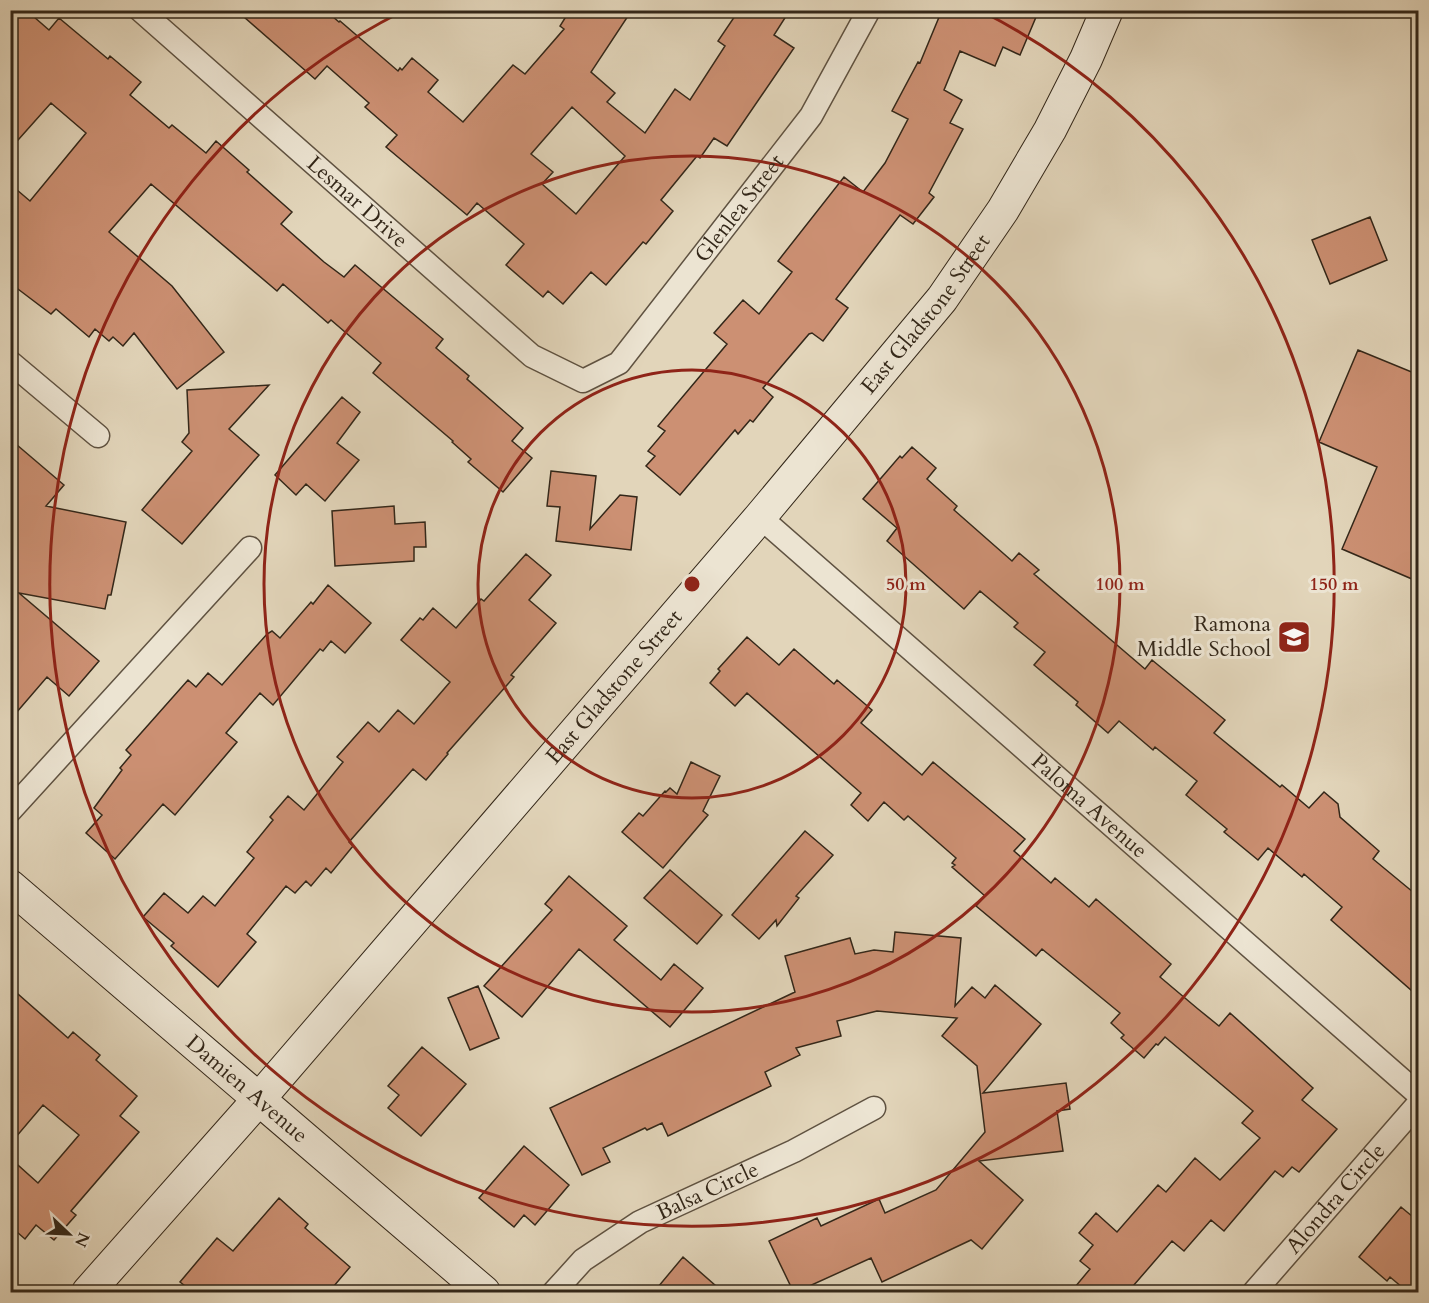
<svg xmlns="http://www.w3.org/2000/svg" width="1429" height="1303" font-family="Cardo,serif">
	<style>
		.building { fill: #cc9073; stroke: #332719; stroke-width: 1.5; fill-rule: evenodd }
		.lines { fill: none; stroke-linecap: round; stroke-linejoin: round }
		.street-casing { stroke: #5f5241; stroke-width: 25 }
		.secondary-casing { stroke: #332719; stroke-width: 34 }
		.street { stroke: #ece4d2; stroke-width: 22 }
		.secondary { stroke: #ece4d2; stroke-width: 32 }
		.ring { fill: none; stroke: #8f2418; stroke-width: 3 }
		.labels { text-anchor: middle; dominant-baseline: central; stroke-width: 6; stroke-linejoin: round; paint-order: stroke }
		.street-label { font-size: 22px; fill: #332719; stroke: #ece4d2 }
		.poi-label { font-size: 22px; fill: #332719; stroke: #ece4d2; text-anchor: end }
		.centre { fill: #8f2418; stroke: #ece4d2; stroke-width: 3 }
		.ring-label { font-size: 18px; text-anchor: middle; font-weight: bold; fill: #8f2418; stroke: #ece4d2; stroke-width: 6; stroke-linejoin: round; paint-order: stroke }
	</style>
	<rect width="100%" height="100%" fill="#e2d5ba"/>
	<filter id="stains"><feTurbulence type="fractalNoise" baseFrequency=".00333" numOctaves="4"/><feColorMatrix values="0 0 0 0 .2 0 0 0 0 .09 0 0 0 0 .02 0 0 0 .5 -.17"/></filter>
	<radialGradient id="worn" r=".72"><stop offset=".6" stop-color="#630" stop-opacity="0"/><stop offset="1" stop-color="#630" stop-opacity=".3"/></radialGradient>
	<path class="building" d="M10,10H26L49,30L59,18L108,59L110,56L141,82L130,95L169,128L172,125L206,153L216,141L249,170L247,172L292,212L281,224L324,262L344,277L355,265L443,339L436,348L469,376L467,379L523,428L512,441L532,458L503,492L468,462L471,459L452,442L453,441L373,373L381,363L331,320L328,323L283,284L277,291L151,184L109,232L172,286L224,352L177,389L134,333L123,346L113,337L109,341L95,329L89,337L56,309L51,314L10,283V184L30,201L86,133L51,103L10,149Z
		M236,10H325L339,22L340,21L398,71L400,68L402,70L412,58L438,80L428,92L463,122L513,65L525,74L564,29L560,26L570,10H632L591,72L615,93L607,102L645,133L675,89L690,100L725,46L718,41L739,10H790L774,35L794,48L727,146L714,138L700,158L697,156L661,200L673,211L646,244L643,242L606,285L591,272L563,304L548,291L543,297L506,265L524,244L477,203L467,215L386,147L397,135L365,107L369,103L327,66L315,79ZM572,107L625,156L576,214L542,184L553,172L531,154Z
		M942,10H1039L1020,55L1003,47L995,66L960,51L944,90L962,100L950,123L963,129L929,193L934,197L913,224L900,215L836,299L848,308L823,341L812,333L809,334L763,388L773,397L753,422L750,420L738,434L735,430L680,495L646,466L655,456L648,451L665,431L658,426L727,344L714,333L743,300L759,314L792,272L778,261L844,177L863,192L885,163L908,119L892,111L918,62L920,63Z
		M1370,217L1387,260L1330,284L1312,240Z
		M1358,350L1419,375V582L1342,549L1377,467L1319,442Z
		M269,385L229,429L259,455L182,544L142,510L192,451L182,442L189,433L187,390Z
		M342,397L360,412L337,443L359,460L325,501L306,484L296,495L275,475Z
		M10,439L64,485L46,506L126,522L111,595H108L105,609L19,593L99,661L69,696L47,677L10,720Z
		M912,447L936,468L927,479L957,506L954,510L1012,561L1019,553L1039,570L1034,574L1145,669L1152,660L1225,720L1214,733L1280,787L1282,785L1309,808L1324,792L1338,804L1340,817L1379,851L1373,859L1419,897V997L1331,920L1342,907L1304,874L1302,877L1268,848L1258,860L1224,832L1227,829L1186,795L1197,781L1155,747L1153,750L1119,721L1108,733L1076,705L1078,702L1034,665L1045,652L1014,627L1018,623L980,591L964,609L887,541L897,528L863,499L900,456L902,458Z
		M551,471L596,476L590,529L620,495L637,497L631,550L556,541L560,507L547,506Z
		M394,506L395,524L425,522L426,547H414V561L335,566L332,511Z
		M526,554L551,575L529,600L556,623L511,675L514,677L447,753L448,754L426,780L413,769L349,842L353,846L331,873L326,868L311,886L306,881L295,893L286,886L247,934L256,942L218,987L171,946L174,943L143,917L164,893L188,913L203,896L215,906L254,858L247,852L273,820L270,817L288,796L304,810L343,762L337,757L368,722L379,732L398,710L414,724L450,682L401,640L420,618L423,620L433,608L456,628L481,599L484,601Z
		M328,585L371,623L345,653L331,641L323,651L320,649L273,705L260,693L226,733L237,742L175,815L163,804L115,859L86,833L102,815L94,808L122,770L120,768L131,755L126,750L188,680L196,687L208,673L222,685L267,634L272,631L280,638L311,602L313,604Z
		M747,637L779,665L794,649L834,684L837,680L872,710L861,723L922,775L933,762L1025,839L1014,851L1051,883L1055,878L1089,907L1096,899L1171,964L1160,977L1198,1009L1219,1026L1230,1013L1313,1088L1302,1100L1337,1129L1299,1172L1292,1167L1283,1177L1275,1171L1224,1231L1211,1220L1184,1251L1172,1241L1127,1293H1070L1090,1269L1080,1261L1093,1245L1079,1233L1096,1213L1117,1232L1158,1185L1166,1192L1195,1158L1220,1180L1260,1138L1242,1123L1253,1111L1165,1037L1158,1045L1156,1044L1144,1058L1121,1038L1124,1035L1111,1023L1120,1013L1042,949L1036,956L976,906L985,896L952,867L955,865L952,863L956,858L908,816L904,820L884,802L868,821L851,805L861,793L747,693L735,706L710,683L720,671L718,669Z
		M691,762L720,776L703,811L708,815L663,868L622,832L639,813L643,816L665,791L666,792L670,788L677,794Z
		M805,831L833,855L796,896L799,898L777,926L776,920L759,939L732,915Z
		M670,870L722,915L697,944L644,898Z
		M569,876L627,926L614,940L661,980L674,964L703,988L670,1027L579,949L522,1017L484,986L552,910L545,904Z
		M895,932L961,938L955,1006L972,987L985,998L995,985L1041,1024L983,1093L1066,1083L1070,1109L1057,1111L1063,1151L979,1161L1023,1200L982,1249L971,1240L882,1282L871,1258L794,1293L769,1241L817,1218L821,1226L879,1199L885,1213L936,1190L985,1132L977,1066L942,1036L957,1018L877,1011L837,1021L841,1036L796,1048L800,1055L765,1072L771,1086L668,1136L662,1123L647,1130L645,1128L603,1148L610,1162L582,1175L550,1108L795,992L785,956L850,938L855,954L874,950L893,952Z
		M478,986L499,1038L470,1050L448,998Z
		M10,987L68,1038L73,1032L100,1055L96,1060L137,1096L120,1116L139,1132L71,1211L76,1215L54,1240L36,1225L25,1239L10,1226V1158L38,1183L79,1135L43,1105L10,1144Z
		M422,1047L466,1084L421,1136L388,1108L399,1095L388,1086Z
		M524,1146L569,1185L535,1225L524,1215L514,1227L479,1198Z
		M279,1198L308,1224L305,1228L350,1267L328,1293H194L180,1282L217,1238L233,1251Z
		M1401,1207L1419,1222V1293H1409L1390,1277L1387,1281L1359,1257Z
		M683,1257L724,1293H653Z"/>
	<g class="lines">
		<defs>
			<g id="street">
				<path id="s1" d="M140,10L532,356L583,381L619,363L811,116L869,10"/>
				<path d="M10,362L98,436"/>
				<path id="s2" d="M760,517L1418,1094"/>
				<path d="M10,811L250,548"/>
				<path id="s3" d="M554,1292L583,1260L640,1222L794,1151L874,1108"/>
				<path id="s4" d="M1254,1292L1418,1104"/>
			</g>
			<g id="secondary">
				<path id="s5" d="M10,886L484,1292"/>
				<path id="s6" d="M88,1292L259,1099L760,517L942,299L1003,210L1050,130L1086,59L1107,10"/>
			</g>
		</defs>
		<use href="#street" class="street-casing"/>
		<use href="#secondary" class="secondary-casing"/>
		<use href="#street" class="street"/>
		<use href="#secondary" class="secondary"/>
	</g>
	<g class="ring">
		<circle cx="692" cy="584" r="214"/>
		<circle cx="692" cy="584" r="428"/>
		<path d="M983 12A642 642 0 1 1 401 12"/>
	</g>
	<defs>
		<symbol id="school-square" viewBox="-11 -11 22 22"><rect x="-9" y="-9" width="18" height="18" rx="4" fill="#8f2418" stroke="#ece4d2"/><path d="M0-5L7-2L0 1L-7-2ZM-4 1L0 2.5L4 1V4Q0 6-4 4Z" fill="#fff"/></symbol>
	</defs>
	<g fill-rule="evenodd">
		<use href="#school-square" x="1275" y="618" width="38" height="38"/>
	</g>
	<g class="labels">
		<g class="street-label">
			<text stroke="none"><textPath href="#s1" startOffset="290">Lesmar Drive</textPath></text>
			<text stroke="none"><textPath href="#s1" startOffset="816">Glenlea Street</textPath></text>
			<text stroke="none"><textPath href="#s6" startOffset="1288">East Gladstone Street</textPath></text>
			<text stroke="none"><textPath href="#s6" startOffset="802">East Gladstone Street</textPath></text>
			<text stroke="none"><textPath href="#s2" startOffset="438">Paloma Avenue</textPath></text>
			<text stroke="none"><textPath href="#s5" startOffset="312">Damien Avenue</textPath></text>
			<text stroke="none"><textPath href="#s3" startOffset="186">Balsa Circle</textPath></text>
			<text stroke="none"><textPath href="#s4" startOffset="124">Alondra Circle</textPath></text>
		</g>
		<g class="poi-label">
			<text x="1271" y="624">Ramona<tspan x="1271" dy="25">Middle School</tspan></text>
		</g>
	</g>
	<circle cx="692" cy="584" r="9" class="centre"/>
	<g class="ring-label">
		<text x="906" y="590">50 m</text>
		<text x="1120" y="590">100 m</text>
		<text x="1334" y="590">150 m</text>
	</g>
	<rect width="1429" height="1303" fill="none" stroke="#e2d5ba" stroke-width="36"/>
	<rect x="12" y="12" width="1405" height="1279" fill="none" stroke="#332719" stroke-width="3"/>
	<rect x="18" y="18" width="1393" height="1267" fill="none" stroke="#332719" stroke-width="1.5"/>
	<g transform="translate(69 1234) rotate(113)" stroke="#ece4d2" stroke-width="4.5" paint-order="stroke">
	<path d="M0-4.5L10 22L0 15L-10 22Z" fill="#332719"/>
	<text y="-9" font-size="16" font-weight="bold" text-anchor="middle" fill="#332719">N</text>
	</g>
	<rect width="100%" height="100%" filter="url(#stains)"/>
	<rect width="100%" height="100%" fill="url(#worn)"/>
</svg>
